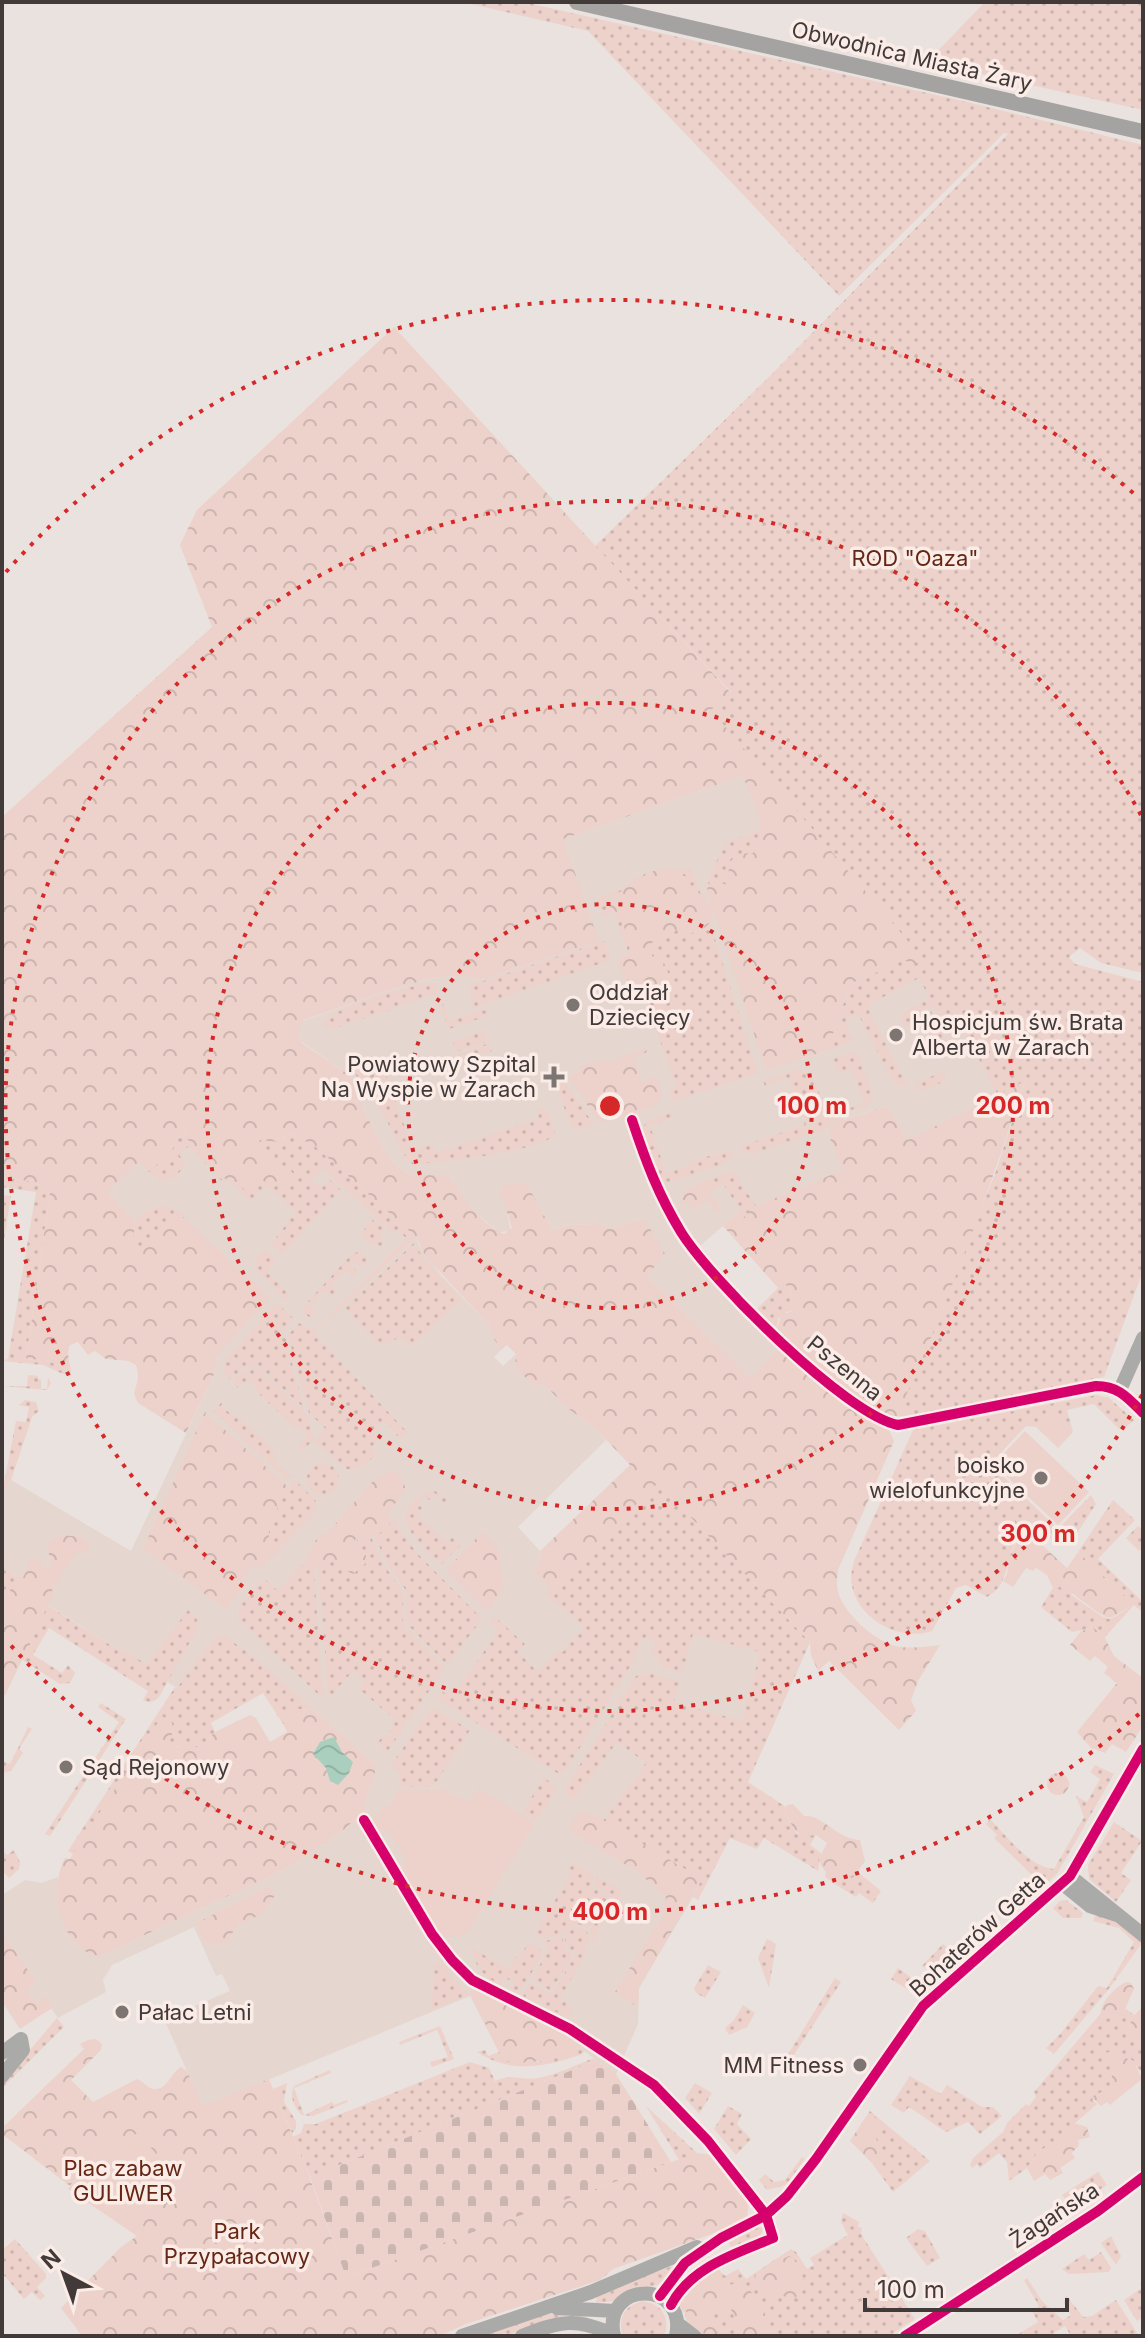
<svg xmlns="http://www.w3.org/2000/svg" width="1145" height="2338" font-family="Inter,sans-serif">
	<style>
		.built { fill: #e6d6d0 }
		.grass { fill: url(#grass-dots) }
		.forest { fill: url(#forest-crowns) }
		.cemetery { fill: url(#cemetery-stones) }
		.park { fill: #ecd2ca }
		.water { fill: url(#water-waves) }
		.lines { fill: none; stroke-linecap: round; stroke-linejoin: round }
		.minor { stroke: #aaaba9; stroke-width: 14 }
		.major { stroke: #a4a3a2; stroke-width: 16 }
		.cycleway-casing { stroke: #fcece7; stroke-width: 15 }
		.cycleway { stroke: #d6006c; stroke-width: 10 }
		.ring { fill: none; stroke: #d62828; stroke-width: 4; stroke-dasharray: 4 8 }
		.poi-dot { fill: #7c7572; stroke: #fcece7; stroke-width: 3 }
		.labels { text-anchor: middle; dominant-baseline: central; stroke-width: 7; stroke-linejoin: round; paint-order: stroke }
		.street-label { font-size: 22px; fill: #413a38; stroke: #fcece7 }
		.park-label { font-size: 22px; fill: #672613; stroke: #fcece7 }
		.poi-label { font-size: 22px; fill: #413a38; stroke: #fcece7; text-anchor: start }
		.centre { fill: #d62828; stroke: #fcece7; stroke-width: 4 }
		.ring-label { font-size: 24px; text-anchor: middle; font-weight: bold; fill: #d62828; stroke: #fcece7; stroke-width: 7; stroke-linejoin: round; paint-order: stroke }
	</style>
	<defs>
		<pattern id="grass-dots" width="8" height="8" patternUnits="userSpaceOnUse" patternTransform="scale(2)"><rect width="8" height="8" fill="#ecd2ca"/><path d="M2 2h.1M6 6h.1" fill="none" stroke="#ccb5ae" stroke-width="1.8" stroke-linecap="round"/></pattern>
		<pattern id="forest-crowns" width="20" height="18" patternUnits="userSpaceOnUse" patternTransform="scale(2)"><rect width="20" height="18" fill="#ecd2ca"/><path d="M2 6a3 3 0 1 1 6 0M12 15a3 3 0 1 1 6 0" fill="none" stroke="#ccb5ae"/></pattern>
		<pattern id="cemetery-stones" width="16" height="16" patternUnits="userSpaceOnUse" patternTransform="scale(2)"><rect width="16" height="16" fill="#ecd2ca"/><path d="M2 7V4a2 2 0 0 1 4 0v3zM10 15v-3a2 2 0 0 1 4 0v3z" fill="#ccb5ae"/></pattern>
		<pattern id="water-waves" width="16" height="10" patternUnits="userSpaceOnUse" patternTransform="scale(2)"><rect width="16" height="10" fill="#aacfbe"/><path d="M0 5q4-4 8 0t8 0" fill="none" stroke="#94b2a4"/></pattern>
	</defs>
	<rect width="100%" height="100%" fill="#eae2df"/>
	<path class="built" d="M761,769L1025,1081L908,1141L887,1106L843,1120L828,1134L844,1170L732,1218L700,1246L756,1310L781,1346L751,1380L647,1276L640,1220L613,1228L597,1224L570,1225L552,1230L528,1186L507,1214L511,1231L499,1232L474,1212L461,1197L451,1178L409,1174L392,1162L363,1110L357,1089L346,1073L302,1042L298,1032L303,1021L381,993L431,978L457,976L483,979L598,941L563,839Z
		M197,1130L315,1146L416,1237L419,1245L441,1275L489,1325L494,1339L501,1350L494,1357L503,1366L516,1354L515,1361L543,1382L566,1407L596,1429L606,1440L518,1527L540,1551L541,1561L657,1482L810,1642L748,1782L693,1897L639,1988L638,2024L616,2074L580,2048L503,2060L470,1996L203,2107L164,2019L230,1991L222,1974L216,1976L194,1927L112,1965L103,1980L106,1992L58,2018L51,2008L20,2029L2,2002V1895L10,1890L25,1880L41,1883L58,1877V1897L63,1918L100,1956L285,1869L339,1834L362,1813L377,1766L259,1662L177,1688L48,1605L5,1695L2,1693V1608L16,1577L2,1562V1489L11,1480L131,1551L215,1372L217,1357L50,1193Z"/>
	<path class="grass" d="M462,2H523L967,102L1143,145V973L1101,963L1080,948L1069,957L1075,964L1143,982V1271L1104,1377L908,1416L900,1409L995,1174L1025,1082L998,1095L965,1033L951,1039L933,1006L916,1014L918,1026L907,1028L899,1015L930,999L919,978L870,1004L868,1009L903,1078L907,1080L905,1087L897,1086L892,1080L858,1014L846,1020L850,1035L855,1040L828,1050L830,1039L842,1023L840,1009L847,999L850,985L903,960L914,964L710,710L731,692L595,546L769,377L1008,134L1004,133L839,296L588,31Z
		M985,2H1143V110L927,62Z
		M762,830L756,852C731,856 726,858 729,886L708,887V880L725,843Z
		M685,868L691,869L697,883L758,1073L672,1102L669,1093L676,1085L638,980L630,988L620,960L629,954L614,911L603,917L597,902L600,897Z
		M604,941L611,960L473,1008L469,986Z
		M438,982L436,994L330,1030L322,1024C337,1004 412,985 438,982Z
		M443,1004L450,1021L482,1010L486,1011L487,1016L449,1029L440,1005Z
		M931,1011L947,1042L927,1052L922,1043L928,1034L937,1029L932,1020L928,1021L926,1017Z
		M485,1031L488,1041L456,1052L453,1042Z
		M489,1043L492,1051L460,1062L457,1055Z
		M852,1052L859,1055L873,1097C871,1108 860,1108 851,1111L850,1108L864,1104L852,1070L838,1074L833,1059Z
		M362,1060L367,1074L383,1065L408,1136L418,1133L420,1134L408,1142L414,1153L426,1145H432L436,1153L539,1118L537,1109L541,1108L550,1114L555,1134C545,1151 435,1164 412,1164L403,1153L386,1119L353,1071V1064Z
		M795,1070C819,1072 819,1096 827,1116L841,1118L825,1129L752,1154L751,1152L744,1154L741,1146L805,1125L789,1078L765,1086L763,1081Z
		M944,1071L946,1077C940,1086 925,1092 915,1089L917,1083Z
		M564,1080L594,1125L579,1130L571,1126L555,1083Z
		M672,1112L674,1117L650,1126L666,1173L690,1165L689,1162L730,1150L733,1158L725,1160L726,1163L670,1182L663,1181L658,1175L642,1128L648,1121Z
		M289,1133L315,1146L416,1237L314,1333L407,1432L400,1439L384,1421L373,1431L380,1439L370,1448L377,1455L357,1469H346L314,1441L326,1429L309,1413L288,1335L299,1323L310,1329H316L406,1238L398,1230L393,1234L323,1168L312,1180L320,1188L329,1179L341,1190L282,1254L271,1244L296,1212L266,1185L250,1201L228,1180H237L255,1191L263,1181H276L284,1190L293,1185L295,1176L289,1169L277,1167L275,1157L263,1151L258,1143L260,1139L267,1141L284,1139Z
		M187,1134V1139L210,1156L216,1163L220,1176L227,1180L224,1183L189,1146L179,1155L184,1160V1167L175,1177L160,1180L148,1171L164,1160L171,1141Z
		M733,1171L756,1206L743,1218H732L741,1211L723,1184L714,1189L709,1180Z
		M2,1177L34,1182L50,1193L26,1359L47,1360L71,1372L70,1377L43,1365L2,1361L8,1359L36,1192L2,1187Z
		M4,1195L11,1196L3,1246Z
		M165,1206L177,1211L137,1252L133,1241L135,1221L148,1210Z
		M374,1219L385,1230L380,1235L384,1244L380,1246L371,1244L360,1234Z
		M414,1243L424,1259L462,1300L410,1347L399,1337L387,1345L378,1344L345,1308Z
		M265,1250L276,1260L266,1271L290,1296L286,1300L256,1269V1259Z
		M360,1251L367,1257L366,1264L362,1267L355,1261L351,1265L358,1272L353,1277L345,1270L331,1285L338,1292L332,1297L325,1290L309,1305L316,1313L309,1317L303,1312L304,1306L351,1255Z
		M787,1283L790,1286L791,1303L796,1308L795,1311L786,1312L778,1319L777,1331L756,1310L782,1284Z
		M277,1303L293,1318L281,1331L285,1336L304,1408L258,1366L244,1367L230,1380L224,1373L225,1361Z
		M246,1369H258L307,1414L314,1439L303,1450L298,1447L308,1435L298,1426L295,1428L257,1392L258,1390L248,1380L238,1388L232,1382Z
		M28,1375L38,1376V1379L41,1380V1389H47L48,1378L51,1383L47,1390L2,1386H27Z
		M1096,1395L1109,1398L1134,1420L1125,1428L1119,1429L1094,1404L1067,1410L1073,1432L1050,1412L1036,1427L1026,1426L990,1464L1058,1529L1091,1495L1096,1504L1072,1541L1064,1537L1058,1546L1039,1529L1032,1536L1016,1521C1020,1544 1014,1540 1009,1559C1005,1575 1003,1588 987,1597L966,1585L956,1588L932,1631C900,1642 859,1620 852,1586C850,1578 852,1569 854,1561L913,1430Z
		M25,1400L36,1402L39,1411L32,1417L11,1480L3,1489L16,1421L26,1422L29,1407L19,1405Z
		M222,1402V1406L234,1417L236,1415L273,1449L272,1451L276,1455L273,1460L291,1477L288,1481L213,1411Z
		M307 1479a16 16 0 1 1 32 0a16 16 0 1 1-32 0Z
		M295,1480L316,1501V1512L274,1555C271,1550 268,1544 267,1538C266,1525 286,1489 295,1480Z
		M657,1482L810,1642L748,1782L786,1807L785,1814L797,1834L816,1835L810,1845L821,1853L818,1871L764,1838L757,1849L730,1838L698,1900L693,1897L702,1879L603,1821L646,1763L617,1742L574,1800L565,1792L566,1787L636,1676L648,1673L680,1682L674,1702L742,1721L760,1652L693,1634L682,1674L662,1667L652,1653L655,1641L641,1637L634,1660L568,1767L559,1774L438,1699L441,1691L452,1697L499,1630L490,1623L495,1617L525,1644L518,1652L538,1672L559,1649L563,1652L584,1627L546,1594Z
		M434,1490L447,1500L444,1503L435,1494L429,1500L425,1496L418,1504L422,1508L417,1514L447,1543L453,1537L461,1545L441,1565C427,1549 391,1523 412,1503C419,1497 424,1491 434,1490Z
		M1113,1500L1135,1520L1098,1559L1143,1602V1613L1134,1605L1104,1638L1103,1634L1093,1628L1072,1632L1041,1607L1053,1588L1060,1586C1067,1591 1103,1620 1110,1619C1117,1617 1126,1608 1133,1605L1078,1552Z
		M388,1513L417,1553L482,1619L447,1665L408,1625L405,1617L407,1592L386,1561L374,1535L390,1527Z
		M1138,1526L1143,1530V1547L1139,1551L1126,1538Z
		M359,1537H371L382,1562L404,1594L402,1617L405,1627L445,1668L387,1752L377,1743L384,1735L388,1737L391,1735L389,1730L396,1721L358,1688L364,1681L353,1671L329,1698L318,1568L333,1557L362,1553L357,1552L354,1547Z
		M305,1561L309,1569L314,1570L323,1699L238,1619L240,1605L265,1579L278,1591Z
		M2,1562L16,1577L2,1608Z
		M47,1605L118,1650L120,1647L147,1665L188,1610L196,1617L199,1626L159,1697C155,1702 149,1703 143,1700L148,1691L49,1628L33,1655L62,1673L68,1665L75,1673L70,1683L60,1684L21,1659Z
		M218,1636H225L259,1661L314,1710L298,1709L283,1724L263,1693L211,1723L215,1732L200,1748L173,1746L170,1741L73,1854L68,1851L175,1687L177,1688L208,1645Z
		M101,1703L126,1719L50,1836L45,1834L119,1722L98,1707Z
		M432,1707L470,1730L435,1784L426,1787L399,1786L400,1773L391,1765Z
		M28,1727L32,1729L19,1749L23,1753L11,1771L2,1773V1761L10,1764Z
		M1095,1765L1114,1774L1057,1874L1048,1882L1043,1877L1038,1881L994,1838L997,1835L986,1824L990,1819C1007,1836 1029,1867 1054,1869L1084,1817L1076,1796L1087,1802L1100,1779L1090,1772Z
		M544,1778L553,1784L555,1792L537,1820L523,1811Z
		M1114,1822L1142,1841L1121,1873L1131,1880L1116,1902L1089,1879L1088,1865Z
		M2,1850L7,1855L14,1850L20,1862L19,1869L9,1878L2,1870Z
		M573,1863L594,1875L589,1886L609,1896L588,1929L584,1925L574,1924L563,1934L544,1939L535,1934L571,1873L568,1870Z
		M848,1864L881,1891L873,1903L859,1893L856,1897L835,1884Z
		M597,1877L622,1891L592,1943L590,1931L612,1895L593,1884Z
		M1066,1900L1083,1913L1081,1918H1063L1053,1908L1060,1901Z
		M1096,1914L1119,1922L1142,1943L1108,1990L1054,2054L1046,2048L1061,2033L1098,1986L1107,1988L1134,1942L1119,1928L1093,1921Z
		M565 1939a12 12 0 1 1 24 0a12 12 0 1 1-24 0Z
		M562,1936L565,1949L573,1954L551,1991L532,1979L549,1949L544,1945L546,1941Z
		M767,1939L776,1944L769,1988L758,1958Z
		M528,1943L544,1952L519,1994L510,1989L514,1982L505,1978L500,1985C483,1976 475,1967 472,1948L508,1969L515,1957L519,1959Z
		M943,1944L960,1957L937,1977L922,1966Z
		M588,1950L560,1998L571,2007L569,2018L523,1996L530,1983L552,1995L575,1955Z
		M435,1963L445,1966L451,1977L469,1995L431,2010Z
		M708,1965L721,1972L705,1998L696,1993L694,1988Z
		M898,1968L925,1988L916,1995L891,1979Z
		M835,1978L841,1982L788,2064L784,2061Z
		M1113,1999L1134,2015L1126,2032L1143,2048V2067L1140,2071L1132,2060L1107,2053L1113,2069L1110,2088L1092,2100L1097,2104L1051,2144L1038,2152L1027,2168L1009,2181L1007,2162L999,2153L980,2168L977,2164L972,2168L970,2165L973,2158L1003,2132L1007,2123L1026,2104L1029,2106L1036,2097L1034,2092Z
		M743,2005L755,2013L747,2027L729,2035L725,2028L734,2020Z
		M57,2018L64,2027L2,2088V2083Z
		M440,2026L454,2059L432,2067L430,2062L448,2057L437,2030L400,2045L399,2042Z
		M580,2048L585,2051L580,2055C543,2067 511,2074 477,2052L485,2050L488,2056L499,2052L538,2062Z
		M594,2058L597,2060L310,2177L293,2137L301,2133L304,2124H316L470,2062L489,2068L495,2081C513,2073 522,2081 539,2078C558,2074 576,2065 594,2058Z
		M330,2070L331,2073L294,2088L304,2115L332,2102L334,2105L347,2100L348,2102L313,2116L302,2115C294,2107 289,2097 294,2086Z
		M910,2076L941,2094L947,2085L982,2107H993L1002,2116L980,2134L968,2122L946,2132L909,2107L904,2113L891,2105Z
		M287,2083L284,2102L296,2121V2129L292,2133L273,2089Z
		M695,2083L712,2093L699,2114L685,2098Z
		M646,2106L697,2153L679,2160Z
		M728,2106L742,2114L737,2124L751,2139L736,2155L714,2129Z
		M870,2111L930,2161L893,2192L866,2155L850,2141Z
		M802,2157L805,2159L786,2185L767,2190L759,2180L765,2174L774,2182L785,2180Z
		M1098,2172L1107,2185L1072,2208L1062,2195Z
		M843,2213L859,2222L858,2227L862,2228L861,2234L915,2319L889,2336H703L687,2324L685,2314L678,2303L717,2268L725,2276L738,2269L746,2279L791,2249L796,2252L807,2269L814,2265L810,2258L848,2235L841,2222Z
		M759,2227L763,2229L760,2237L732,2249L728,2242Z
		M918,2229L925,2231L940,2258L927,2266L906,2238Z
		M1111,2236L1121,2256L1116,2265L1101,2243Z
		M15,2239L46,2274V2278L37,2287L45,2296L40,2300L32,2292L24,2299L2,2273V2250Z
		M1101,2252L1111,2268L1109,2272L1069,2274L1062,2269L1084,2254L1089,2260Z
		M675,2265C671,2270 668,2277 663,2281C647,2293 631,2282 615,2301L596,2303L597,2294Z
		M1027,2278L1042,2301L1063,2320L1071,2315L1064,2303L1066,2295L1083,2317L1092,2316L1116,2300L1139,2336H1071L1065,2326L1049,2336H1015L1038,2322L1032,2311L1039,2306L1024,2280Z
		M1143,2282V2317L1137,2321L1124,2300L1142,2288L1140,2284Z
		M643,2301C662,2304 671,2318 664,2336H623C617,2318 625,2305 643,2301Z
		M587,2311L586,2319L535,2325L506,2336H481L546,2314Z"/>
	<path class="forest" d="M394,327L731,693L711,710L924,960L914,964L903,960L852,983L840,1009L841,1026L833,1033L828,1050L766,1070L707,891L708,884L717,881L729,886C727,866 729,852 753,853C771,835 753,796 742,776L563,839L599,941L483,979L457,976L431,978L381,993L304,1020L298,1032L302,1043L346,1073L357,1089L363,1110L392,1162L409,1174L449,1176C467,1201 474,1218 504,1234L512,1228L500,1191C506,1181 519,1182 528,1186L552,1230L570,1225L597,1224L613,1228L640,1220L646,1222L665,1254L647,1276L751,1379L781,1346L867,1419L889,1430L894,1441L838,1570C837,1578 836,1587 839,1595C847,1616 874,1640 895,1646C910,1649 925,1647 940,1645L918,1681L911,1700L916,1711L899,1730L829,1661L818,1671L811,1655L810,1642L658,1483L551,1588L534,1572L541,1561L540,1551L630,1465L596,1429L566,1407L543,1383L536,1388L515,1367L516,1354L507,1345L501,1350L494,1339L489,1325L426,1257L416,1237L315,1146L289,1133L280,1142L258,1140L263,1151L274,1154L277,1167L289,1169L295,1176V1182L288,1189H281L276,1181L271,1184L263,1181L252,1193L245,1191C239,1183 238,1177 227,1180L217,1172L214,1166L215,1162L187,1139L186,1134L171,1141L174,1146C169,1159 158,1162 148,1171L139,1162L107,1192L135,1221L133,1241L137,1252L177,1211L270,1298L217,1356L215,1372L186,1433L138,1403L134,1394C137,1382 140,1377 136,1365L128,1361L106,1359L95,1351L88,1355L78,1342L70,1345C66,1355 70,1361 71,1372L47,1360L26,1359L50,1193L34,1182L2,1177V817L212,627L180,545L197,510Z
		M672,867C686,870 686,880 695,890C697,893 702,895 705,898C722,918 708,930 688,934L678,928L670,936L665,934L663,938L652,942V956L664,963L671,980L662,993L654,995L647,994L638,984L624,978L618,963L630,955C630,943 624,930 622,917L608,905V900L613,894L622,891C630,875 655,871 672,867Z
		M645,1048L647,1052L634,1057L642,1082L656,1077L661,1090L660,1100L653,1107L599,1123L568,1076L580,1072L579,1067L605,1058L607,1062Z
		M1025,1081C989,1192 948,1302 900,1409L908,1416C864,1422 807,1359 777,1331L781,1314L795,1311L791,1303L790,1286L782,1284L779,1289L723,1226L732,1218H743L756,1206L843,1170L828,1134L841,1118L844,1120L887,1106L908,1140Z
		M709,1180L714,1189L710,1193L721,1209L716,1213L708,1200L692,1210L689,1204L681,1205L684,1190Z
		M205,1412L288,1487C277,1513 260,1528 274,1555L262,1568L255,1565L239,1581L242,1589L225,1609L143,1549Z
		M392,1470L401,1477L406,1489L388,1513L389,1529L369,1538L359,1537L355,1540V1550L366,1555L365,1564L353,1574L345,1570L333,1557L315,1570H309L305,1561L317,1538L330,1530L372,1482Z
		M1015,1520L1067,1568L1078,1552L1134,1605C1106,1617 1117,1626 1089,1606C1083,1601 1079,1600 1074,1594L1066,1593L1059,1586L1053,1588L1047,1575L1036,1568L1033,1571L1026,1568L1013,1587L1003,1581L1007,1574L1009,1557L1017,1542Z
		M482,1532L498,1548L504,1589L487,1611L446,1570Z
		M62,1535L82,1537L90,1544L89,1549L85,1553H76L52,1590L53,1595L5,1695L2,1693V1608L16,1577H23C28,1571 25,1564 32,1559L37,1560L47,1570L52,1566L48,1550L49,1541Z
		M1093,1628L1103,1634L1114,1656L1143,1678V1726L1126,1752L1112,1744L1105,1753L1091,1748L1077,1732L1117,1683L1104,1673L1108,1667L1095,1656L1090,1661L1070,1645L1081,1631Z
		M297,1709L314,1710L377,1766L362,1813L339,1834L285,1869L100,1956C60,1952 48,1887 65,1858L70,1859L71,1857L162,1716L172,1723L173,1730L170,1741L173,1746L179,1747L182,1743L200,1748L215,1732L250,1715L256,1718L270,1742L287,1732L283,1724L286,1722L292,1710Z
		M1047 1784a11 11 0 1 1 22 0a11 11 0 1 1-22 0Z
		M793,1804L804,1816C823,1814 835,1838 860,1840L865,1861L855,1875L843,1878L835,1884L825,1877L826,1872L821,1866L819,1859L827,1843L816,1835C794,1839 795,1828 784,1812L787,1805Z
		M582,1811L589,1812L702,1879L639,1988L638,2004L634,2005L615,1992L663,1915L666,1897L638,1872L572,1833L569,1827L576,1815Z
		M269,1886L275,1895L262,1914L237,1925L228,1941L214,1946L204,1941L197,1923Z
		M8,1941L36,1982L26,1989L36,2004L47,1996L52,2008L21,2028L2,2000V1945Z
		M1126,1982L1131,1983L1134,1989L1124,2011L1107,2019L1101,2017C1099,2003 1114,1988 1126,1982Z
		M471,1990H479L582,2044L580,2048C554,2058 531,2067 503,2060L471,1995Z
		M1143,2007V2048L1126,2032L1134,2015Z
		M96,2039L102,2044L101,2050L71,2080L93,2102L137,2079C143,2081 148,2089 155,2089C168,2089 171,2072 181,2067L187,2071L203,2106L269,2079L306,2168L346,2277L697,2153L711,2155L749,2201L747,2218L740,2224L613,2269L600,2280L466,2324L440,2336H82L61,2308L121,2247L137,2236L170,2171L103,2146L70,2186L2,2134V2128L84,2049L80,2044L88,2040Z
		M1112,2051L1134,2062L1142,2079L1110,2105L1107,2102L1101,2106L1091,2097L1110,2088L1113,2069L1104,2059L1106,2053Z
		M870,2111L883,2125L876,2139L884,2152L872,2163L850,2141Z
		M1074,2123L1087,2127L1090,2137L1078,2140L1079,2145L1072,2153L1075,2158L1060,2168L1063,2173L1050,2180L1045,2174L1034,2181L1027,2168L1038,2152L1051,2144Z
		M789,2256L799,2262L802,2267L798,2275L803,2277L805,2288L795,2298L781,2296L768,2298L758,2288L759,2283L755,2276L761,2269Z
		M708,2275L728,2286C729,2285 739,2282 740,2283C751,2284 772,2325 775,2336H744L732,2328V2322L735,2319L730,2307L714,2315V2320L718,2328L717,2336L701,2333L689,2324L687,2313L680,2302L683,2292Z"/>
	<path class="cemetery" d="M597,2060L616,2074L671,2162L346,2277L310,2177Z"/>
	<path class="park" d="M1050,1412L1073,1432L1058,1448L1036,1427Z
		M1025,1431L1089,1492L1058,1525L994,1464Z
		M479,1788L535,1823L467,1933L445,1938L442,1937L401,1872L406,1861L390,1833L376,1829L372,1821L380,1810L391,1805L398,1789L444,1790L468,1802Z
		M139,2133L170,2171L137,2236L68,2189L103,2146Z
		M191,2177L200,2191L187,2200L177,2186Z"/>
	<path class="water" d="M334,1737L342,1752L353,1762L349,1773L338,1785L330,1781L326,1768L313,1754L320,1742Z"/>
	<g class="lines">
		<path class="minor" d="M632,1120C646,1162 658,1194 681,1232C711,1280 845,1414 898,1425L1096,1386C1119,1386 1128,1398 1143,1413
			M1120,1390L1143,1338
			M364,1820L432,1934L452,1960L472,1980L570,2029L654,2085L708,2141L766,2215L773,2238C735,2254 691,2267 671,2305
			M1070,1876L1143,1935
			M1063,1884L1090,1906L1117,1915
			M2,2053L21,2039L23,2050L2,2076
			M660,2296L685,2263L721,2238L766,2215L787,2196L816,2159L923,2006L1070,1876L1143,1749
			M557,2308L616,2311
			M677,2323L694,2336
			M462,2336L591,2292L697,2247
			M522,2336C560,2321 576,2317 614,2335
			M614,2336C601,2280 688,2279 676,2336
			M905,2336L1098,2211L1143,2177"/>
		<path class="major" d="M577,2L1143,132"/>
		<defs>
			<path id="cycleway" d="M632,1120C646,1162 658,1194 681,1232C711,1280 845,1414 898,1425L1096,1386C1119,1386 1128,1398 1143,1413
				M364,1820L432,1934L452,1960L472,1980L570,2029L654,2085L708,2141L766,2215L773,2238C735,2254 691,2267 671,2305
				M660,2296L685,2263L721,2238L766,2215L787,2196L816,2159L923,2006L1070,1876L1143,1749
				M905,2336L1098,2211L1143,2177"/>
		</defs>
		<use href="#cycleway" class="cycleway-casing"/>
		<use href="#cycleway" class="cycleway"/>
	</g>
	<g class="ring">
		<circle cx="610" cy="1106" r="202"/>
		<circle cx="610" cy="1106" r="403"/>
		<path d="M1142 1395A605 605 0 1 1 1142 817"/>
		<path d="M1139 1714A806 806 0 0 1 6 1640M6 572A806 806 0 0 1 1139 498"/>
	</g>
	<g class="poi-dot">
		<circle cx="573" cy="1005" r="8"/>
		<circle cx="896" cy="1035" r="8"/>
		<path d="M550 1065h8v8h8v8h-8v8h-8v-8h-8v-8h8z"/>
		<circle cx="1041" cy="1478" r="8"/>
		<circle cx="66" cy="1767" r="8"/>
		<circle cx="122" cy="2012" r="8"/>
		<circle cx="860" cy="2065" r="8"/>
	</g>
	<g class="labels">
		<g class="street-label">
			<text transform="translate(912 56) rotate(13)">Obwodnica Miasta Żary</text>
			<text transform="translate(845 1368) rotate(39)">Pszenna</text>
			<text transform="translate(977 1934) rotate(-42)">Bohaterów Getta</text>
			<text transform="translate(1054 2215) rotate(-33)">Żagańska</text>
		</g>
		<g class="park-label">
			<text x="915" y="558">ROD "Oaza"</text>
			<text x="123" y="2168">Plac zabaw<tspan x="123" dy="25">GULIWER</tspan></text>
			<text x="237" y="2231">Park<tspan x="237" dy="25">Przypałacowy</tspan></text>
		</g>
		<g class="poi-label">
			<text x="589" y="992">Oddział<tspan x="589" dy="25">Dziecięcy</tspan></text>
			<text x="912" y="1022">Hospicjum św. Brata<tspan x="912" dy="25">Alberta w Żarach</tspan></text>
			<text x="536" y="1064" text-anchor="end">Powiatowy Szpital<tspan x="536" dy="25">Na Wyspie w Żarach</tspan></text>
			<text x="1025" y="1465" text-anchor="end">boisko<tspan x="1025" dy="25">wielofunkcyjne</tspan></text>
			<text x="82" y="1767">Sąd Rejonowy</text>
			<text x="138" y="2012">Pałac Letni</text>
			<text x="844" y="2065" text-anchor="end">MM Fitness</text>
		</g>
	</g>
	<circle cx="610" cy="1106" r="12" class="centre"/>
	<g class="ring-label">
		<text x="812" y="1114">100 m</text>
		<text x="1013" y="1114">200 m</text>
		<text x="1038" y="1542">300 m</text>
		<text x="610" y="1920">400 m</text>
	</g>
	<rect width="1145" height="2338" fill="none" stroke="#413a38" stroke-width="8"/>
	<g transform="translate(64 2274) rotate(319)" stroke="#fcece7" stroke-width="6" paint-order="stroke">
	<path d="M0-6L14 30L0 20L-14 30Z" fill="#413a38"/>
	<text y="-12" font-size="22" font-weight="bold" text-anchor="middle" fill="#413a38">N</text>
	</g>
	<path d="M865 2298v12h202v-12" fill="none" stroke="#413a38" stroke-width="4"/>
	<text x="877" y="2298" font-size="24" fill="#413a38" stroke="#fcece7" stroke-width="6" paint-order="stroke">100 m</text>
</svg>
